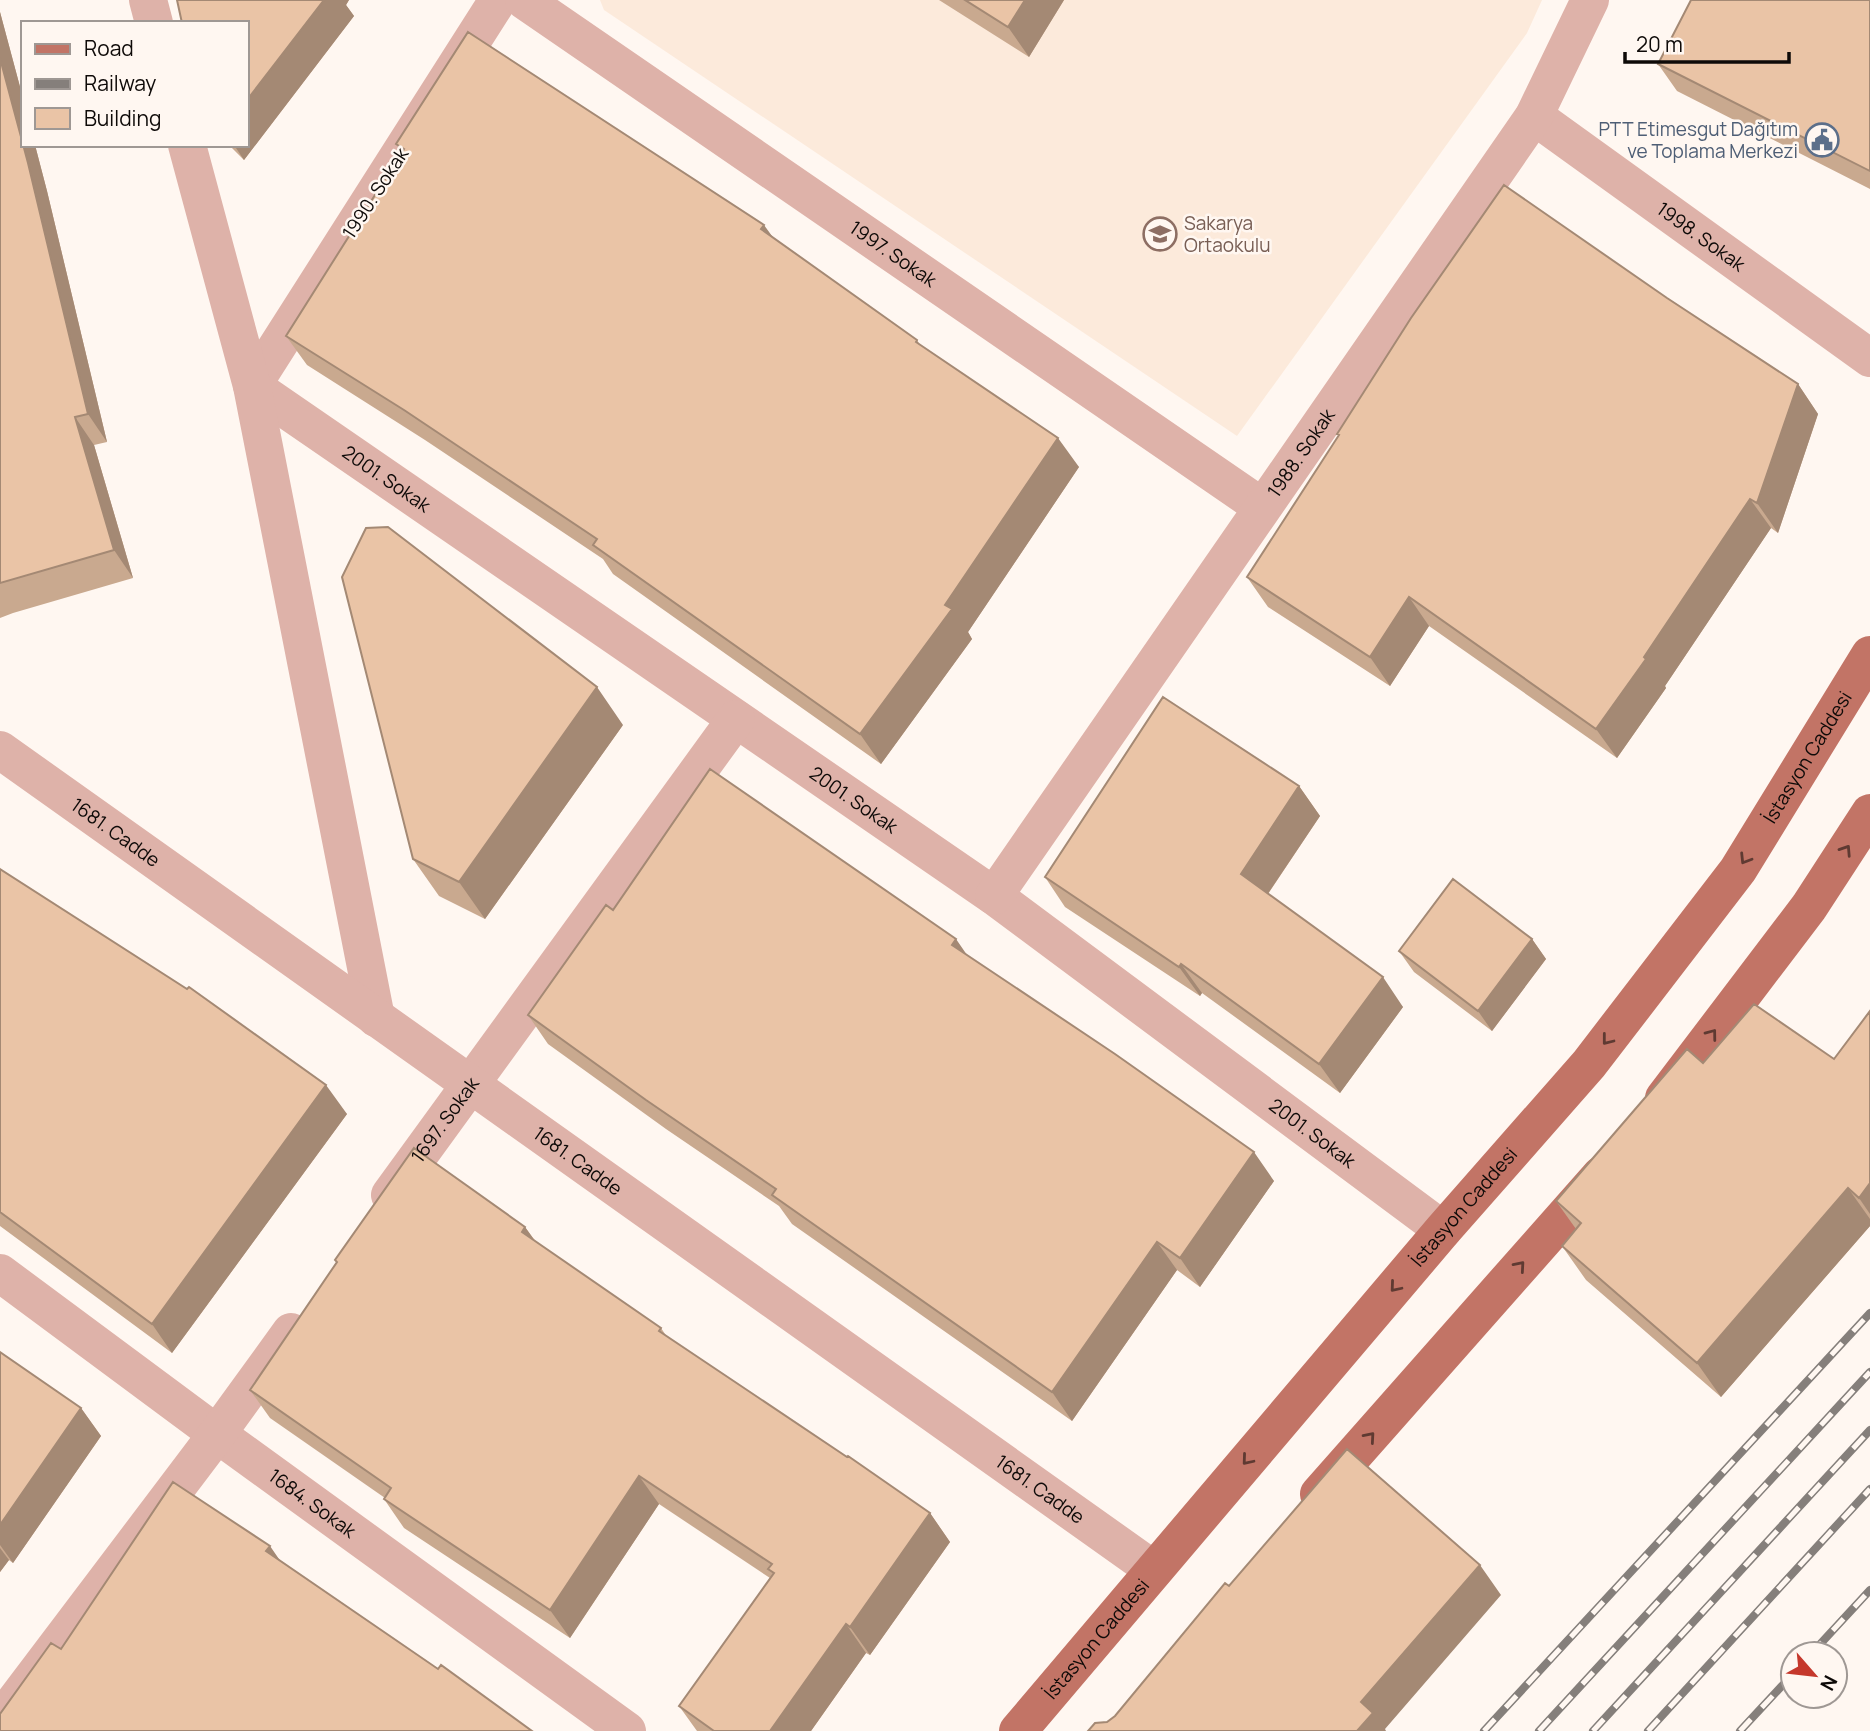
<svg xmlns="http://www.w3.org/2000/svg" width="1870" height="1731" font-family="Manrope,sans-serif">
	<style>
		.built { fill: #fceadb }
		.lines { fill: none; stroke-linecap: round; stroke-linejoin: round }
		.minor { stroke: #deb2a9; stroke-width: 38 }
		.tertiary { stroke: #deb2a9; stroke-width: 38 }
		.primary { stroke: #c27466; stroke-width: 38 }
		.rail-casing { stroke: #857f7b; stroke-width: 8 }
		.rail { stroke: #fff7f1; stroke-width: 5; stroke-dasharray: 16; stroke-linecap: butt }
		.wall { fill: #c9a98f }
		.shaded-wall { fill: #a48974 }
		.building { fill: #eac4a6; stroke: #a48974; stroke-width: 2 }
		.oneway { stroke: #5f3a32 }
		.labels { text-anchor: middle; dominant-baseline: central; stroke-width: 5; stroke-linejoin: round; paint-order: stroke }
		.service-label { font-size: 19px; fill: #4e5e75; stroke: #fff7f1; text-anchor: end }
		.street-label { font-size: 19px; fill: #0e0a08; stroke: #fff7f1 }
		.education-label { font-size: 19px; fill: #785e54; stroke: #fff7f1; text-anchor: start }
	</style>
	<rect width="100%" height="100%" fill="#fff7f1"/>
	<path class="built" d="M600,0H1542L1527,33L1237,436L604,10Z"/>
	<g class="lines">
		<g class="minor">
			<path d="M148,0L154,23"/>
			<path id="s1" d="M498,0L252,386L994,896L1443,1230"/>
			<path id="s2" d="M524,0L1262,507"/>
			<path id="s3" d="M1534,116L1870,358"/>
			<path d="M187,145L252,386L376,1018"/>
			<path id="s4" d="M994,896L1534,116L1590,0"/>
			<path id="s5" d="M390,1195L736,719"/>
			<path id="s6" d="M0,1273L217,1434L627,1731"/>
			<path d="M0,1721L217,1434L291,1332"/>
		</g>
		<path class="tertiary" id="s7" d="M0,750L1154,1570"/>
		<g class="primary">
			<path d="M1664,1098L1809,907L1870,813"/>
			<path d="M1319,1494L1601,1175"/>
			<path id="s8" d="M1018,1731L1443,1230L1589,1064L1738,870L1870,655"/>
		</g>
		<defs>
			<path id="rail" d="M1811,1654L1870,1590
				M1484,1731L1870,1313
				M1539,1731L1870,1372
				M1593,1731L1870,1430
				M1648,1731L1870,1489
				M1740,1731L1793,1674"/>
		</defs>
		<use href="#rail" class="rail-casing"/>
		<use href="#rail" class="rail"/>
	</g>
	<path class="wall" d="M177,0H349L346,5L354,16L244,160L229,145H247Z
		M939,0H1064L1029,57Z
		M1870,0V189L1677,91L1658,64Z
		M0,12L23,98V145H35L47,191L107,442L94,445L133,578L13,613L0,618Z
		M396,144L774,238L917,340L920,345L1079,467L968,632L972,639L881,764L613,574L603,559L425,440L307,365L286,336L402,152Z
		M1667,298L1798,384L1818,414L1778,533L1771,528L1665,686L1666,688L1617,758L1429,626L1390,686L1268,607L1247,577L1339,436L1337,434Z
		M623,725L485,919L439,896L413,859Z
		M1299,786L1320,816L1268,894L1403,1007L1340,1093L1202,993L1200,996L1065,907L1045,877Z
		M0,869L347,1114L172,1353L0,1226Z
		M613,910L967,955L1274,1181L1200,1287L1177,1270L1072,1421L792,1224L779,1206L666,1129L548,1044L528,1015Z
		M1532,939L1546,959L1492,1031L1414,972L1399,951Z
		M1870,1011V1226L1721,1397L1586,1280L1562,1246L1576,1229L1556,1201L1834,1059Z
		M525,1227L536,1242L661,1328L667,1337L930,1513L950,1542L870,1655L866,1653L811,1731H697L679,1706L770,1578L659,1504L570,1638L404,1528L384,1499L385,1498L270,1418L250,1390L337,1263L335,1260Z
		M0,1352L81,1408L101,1436L13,1563L9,1560L0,1572Z"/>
	<path class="shaded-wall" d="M324,0H349L346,5L354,16L244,160L234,145H247V100Z
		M1025,0H1064L1029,57L1008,27Z
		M0,12L23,98V143L0,58Z
		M23,145H35L47,191L107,442L88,414Z
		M764,225L785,254L761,229Z
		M1798,384L1818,414L1778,533L1757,503Z
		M75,417L94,445L133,578L114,550Z
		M1058,438L1079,467L968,632L972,639L881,764L860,734L945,605Z
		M1750,499L1771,528L1665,686L1666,688L1617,758L1596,729Z
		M1409,597L1429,626L1390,686L1370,657Z
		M597,687L623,725L485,919L459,882Z
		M1299,786L1320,816L1261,904L1241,874Z
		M956,939L976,968L952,945Z
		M1532,939L1546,959L1492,1031L1478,1011Z
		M1181,964L1202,993L1200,996L1179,967Z
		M1383,977L1403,1007L1340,1093L1319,1064Z
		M326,1085L347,1114L172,1353L152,1324Z
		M1254,1152L1274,1181L1200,1287L1180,1258Z
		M1870,1183V1214L1859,1198Z
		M1848,1188L1870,1219V1226L1721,1397L1697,1363Z
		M525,1227L545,1255L522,1232Z
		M1157,1242L1177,1270L1072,1421L1052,1392Z
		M81,1408L101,1436L13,1563L0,1545V1525Z
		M639,1476L659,1504L570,1638L550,1610Z
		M930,1513L950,1542L870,1655L850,1627Z
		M270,1546L290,1575L266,1551Z
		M0,1548L9,1560L0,1572Z
		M1480,1565L1501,1595L1385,1729L1386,1731H1357L1361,1702Z
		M846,1624L866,1653L811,1731H770Z"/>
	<path class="building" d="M177,0H324L247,100V23H182Z
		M965,0H1025L1008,27Z
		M1691,0H1870V171L1658,64Z
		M468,32L764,225L761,229L917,340L916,342L1058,438L945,605L952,609L860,734L593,545L597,539L404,410L286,336L404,149L396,144Z
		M0,58L28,163L88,414L75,417L114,550L0,583Z
		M1504,185L1667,298L1798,384L1757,503L1750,499L1644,657L1646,659L1596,729L1409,597L1370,657L1247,577L1339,435L1337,434L1411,318Z
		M388,527L597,687L459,882L413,859L342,577L366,528Z
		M1163,697L1299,786L1241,874L1383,977L1319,1064L1181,964L1179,967L1045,877Z
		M710,769L956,939L952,945L1115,1054L1254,1152L1180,1258L1157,1242L1052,1392L772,1195L776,1189L646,1100L528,1015L606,905L613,910Z
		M0,869L187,989L189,987L326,1085L152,1324L0,1212Z
		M1453,879L1532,939L1478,1011L1399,951Z
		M1754,1004L1834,1059L1870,1011V1183L1859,1198L1848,1188L1697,1363L1562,1246L1581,1223L1556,1201L1687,1049L1703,1063Z
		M414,1148L525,1227L522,1232L661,1328L659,1331L847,1457L848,1456L930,1513L850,1627L846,1624L770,1731H714L679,1706L774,1573L768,1569L772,1564L639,1476L550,1610L384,1499L391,1488L250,1390L337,1262L335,1260Z
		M0,1352L81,1408L0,1525Z
		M1347,1449L1480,1565L1361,1702L1373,1713L1357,1731H1088L1095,1723L1107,1722L1115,1716L1225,1583L1229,1586Z
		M173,1482L270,1546L266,1551L438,1669L441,1665L532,1731H0V1714L51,1643L61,1649Z"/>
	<defs><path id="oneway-chevron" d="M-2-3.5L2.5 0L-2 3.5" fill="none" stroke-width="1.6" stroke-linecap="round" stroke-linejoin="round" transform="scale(1.75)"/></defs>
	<g class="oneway">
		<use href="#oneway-chevron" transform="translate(1846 850) rotate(-57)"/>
		<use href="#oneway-chevron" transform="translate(1745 859) rotate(122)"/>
		<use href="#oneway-chevron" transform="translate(1712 1034) rotate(-53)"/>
		<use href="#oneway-chevron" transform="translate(1607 1040) rotate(128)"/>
		<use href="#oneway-chevron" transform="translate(1520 1266) rotate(-49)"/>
		<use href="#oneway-chevron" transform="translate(1395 1287) rotate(130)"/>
		<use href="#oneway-chevron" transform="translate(1370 1437) rotate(-49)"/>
		<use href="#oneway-chevron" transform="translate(1247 1460) rotate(130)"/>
	</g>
	<defs>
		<symbol id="civic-ring" viewBox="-11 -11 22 22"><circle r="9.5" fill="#fff7f1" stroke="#5c6f8a" stroke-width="1.5"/><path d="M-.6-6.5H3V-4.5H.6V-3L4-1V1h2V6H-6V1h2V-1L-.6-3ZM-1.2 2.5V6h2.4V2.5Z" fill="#5c6f8a"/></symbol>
		<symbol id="school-ring" viewBox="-11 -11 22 22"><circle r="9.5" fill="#fff7f1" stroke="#8d6e63" stroke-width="1.5"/><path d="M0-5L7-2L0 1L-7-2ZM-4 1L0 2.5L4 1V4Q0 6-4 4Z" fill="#8d6e63"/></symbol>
	</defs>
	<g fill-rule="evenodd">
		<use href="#civic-ring" x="1803" y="121" width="38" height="38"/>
		<use href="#school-ring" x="1141" y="215" width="38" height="38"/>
	</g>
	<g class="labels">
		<g class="service-label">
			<text x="1798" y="129">PTT Etimesgut Dağıtım<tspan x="1798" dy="22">ve Toplama Merkezi</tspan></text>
		</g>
		<g class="street-label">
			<text transform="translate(375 193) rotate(-57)">1990. Sokak</text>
			<text stroke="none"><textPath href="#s3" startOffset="206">1998. Sokak</textPath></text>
			<text stroke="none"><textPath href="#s2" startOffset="448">1997. Sokak</textPath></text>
			<text stroke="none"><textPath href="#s4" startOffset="539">1988. Sokak</textPath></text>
			<text stroke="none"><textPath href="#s1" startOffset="621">2001. Sokak</textPath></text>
			<text stroke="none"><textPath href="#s8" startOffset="1255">İstasyon Caddesi</textPath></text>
			<text stroke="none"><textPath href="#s1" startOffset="1188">2001. Sokak</textPath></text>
			<text stroke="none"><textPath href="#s7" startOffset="142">1681. Cadde</textPath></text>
			<text stroke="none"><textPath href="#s5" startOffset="93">1697. Sokak</textPath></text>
			<text stroke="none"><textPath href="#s1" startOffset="1755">2001. Sokak</textPath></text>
			<text stroke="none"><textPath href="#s7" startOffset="709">1681. Cadde</textPath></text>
			<text stroke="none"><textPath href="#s8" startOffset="688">İstasyon Caddesi</textPath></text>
			<text stroke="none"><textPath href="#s7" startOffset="1276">1681. Cadde</textPath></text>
			<text stroke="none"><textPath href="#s6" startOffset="388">1684. Sokak</textPath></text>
			<text stroke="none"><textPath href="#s8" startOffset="121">İstasyon Caddesi</textPath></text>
		</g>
		<g class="education-label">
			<text x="1184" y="223">Sakarya<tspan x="1184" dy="22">Ortaokulu</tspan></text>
		</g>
	</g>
	<rect x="21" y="21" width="228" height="126" fill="#fff7f1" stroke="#9f9894" stroke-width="2"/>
	<rect x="35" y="44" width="35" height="10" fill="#c27466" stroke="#9f9894" stroke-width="2"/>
	<text x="84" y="56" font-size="21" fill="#0e0a08">Road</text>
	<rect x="35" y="79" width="35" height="10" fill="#857f7b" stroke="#9f9894" stroke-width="2"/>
	<text x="84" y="91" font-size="21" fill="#0e0a08">Railway</text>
	<rect x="35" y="108" width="35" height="21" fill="#eac4a6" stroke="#9f9894" stroke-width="2"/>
	<text x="84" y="126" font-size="21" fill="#0e0a08">Building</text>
	<g transform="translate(1814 1675) rotate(118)"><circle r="33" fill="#fff7f1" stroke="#9f9894" stroke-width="2"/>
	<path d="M0-5L12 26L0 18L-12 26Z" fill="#c5382c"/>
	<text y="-10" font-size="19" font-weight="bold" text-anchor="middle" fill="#0e0a08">N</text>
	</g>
	<path d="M1625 52v10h164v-10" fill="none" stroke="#0e0a08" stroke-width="3.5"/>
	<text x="1636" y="52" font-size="21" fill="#0e0a08" stroke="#fff7f1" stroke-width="5" paint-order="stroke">20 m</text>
</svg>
